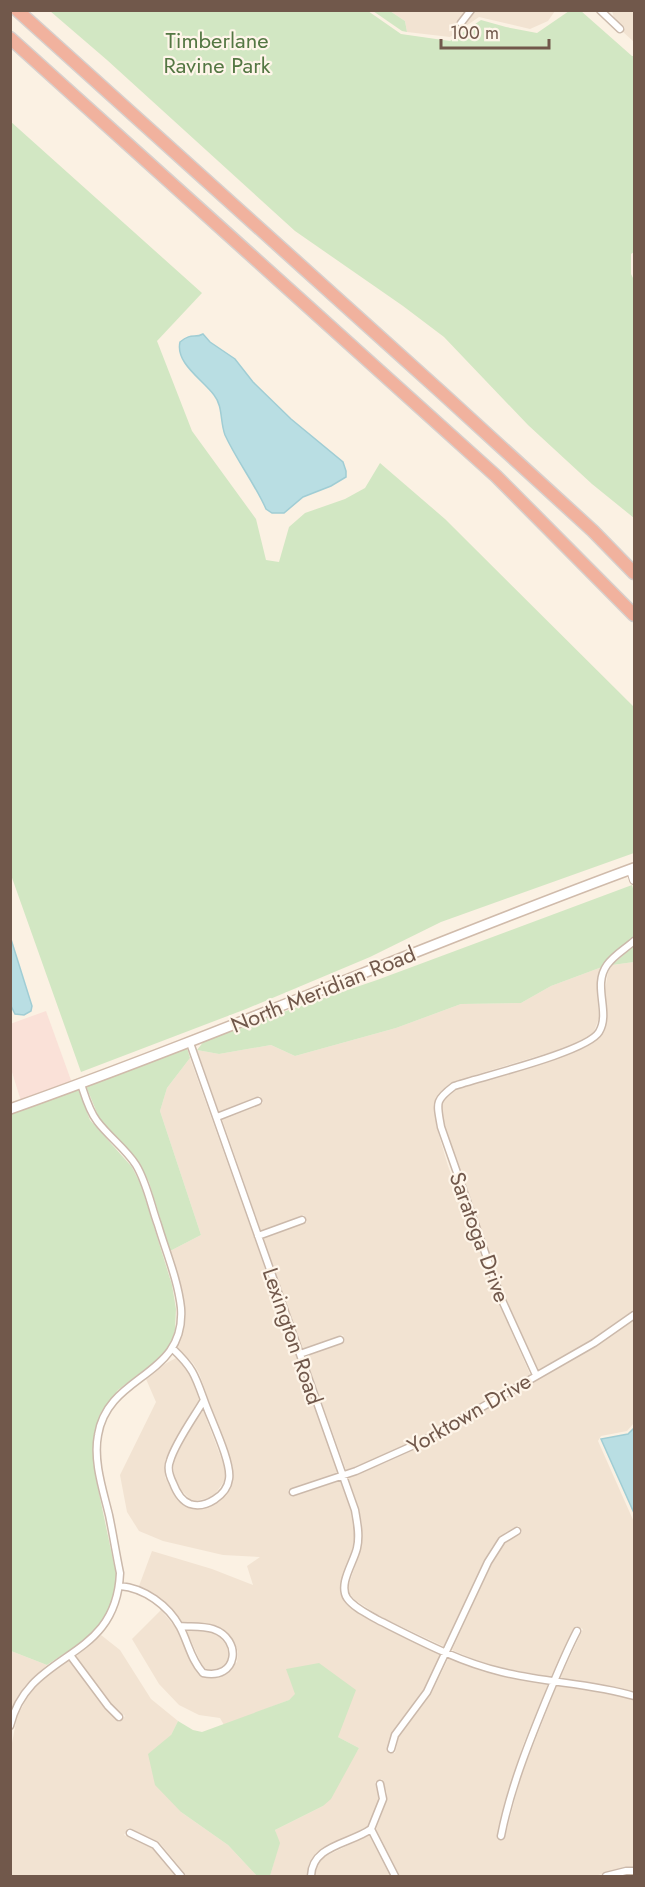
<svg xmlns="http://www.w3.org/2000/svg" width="645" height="1887" font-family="Jost,sans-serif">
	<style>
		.residential { fill: #f2e3d2 }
		.commercial { fill: #fae1d8 }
		.green { fill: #d2e7c3 }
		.water { fill: #b9dee3; stroke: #a0cdd4; stroke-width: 1.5 }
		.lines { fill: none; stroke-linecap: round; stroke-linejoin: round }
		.minor-casing { stroke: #cbb9ab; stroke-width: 9 }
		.tertiary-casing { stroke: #cbb9ab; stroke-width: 10 }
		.secondary-casing { stroke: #d0bbab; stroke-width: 12 }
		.motorway-casing { stroke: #d7d0cd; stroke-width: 15 }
		.minor { stroke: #fff; stroke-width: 6 }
		.tertiary { stroke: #fff; stroke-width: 8 }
		.secondary { stroke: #fff; stroke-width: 9 }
		.motorway { stroke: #f1b29e; stroke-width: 12 }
		.labels { text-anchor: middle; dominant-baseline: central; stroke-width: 4.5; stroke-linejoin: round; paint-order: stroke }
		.park-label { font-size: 22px; fill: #547743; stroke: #fef5e9 }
		.street-label { font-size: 22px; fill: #71584b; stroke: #fef5e9 }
	</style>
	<rect width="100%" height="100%" fill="#fbf1e3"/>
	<path class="residential" d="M390,11H466L456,24L462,28L476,11H555L548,21L530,29L479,17L450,37L407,32L405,21Z
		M612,11H634V42L622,31L625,28L614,18Z
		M634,962V1310L592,1340L538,1370L505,1296L456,1163L444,1123L436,1125L448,1166L497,1299L530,1374L419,1439L381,1457L346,1470L305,1356L345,1341L343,1335L302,1350L263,1238L307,1222L304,1215L261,1231L222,1119L263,1103L260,1096L219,1112L197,1050L219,1054L271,1045L295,1056L396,1028L461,1004L521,1003L551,986L602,967L598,977L597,992L599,1018L593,1034L575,1044L558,1050L468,1077L470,1084L561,1057L588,1046L598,1039L602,1034L607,1019L605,991L608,972L612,965Z
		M190,1058L338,1473L288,1490L290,1496L340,1480L351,1511L354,1537L353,1547L340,1587L344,1600L359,1614L376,1624L441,1654L424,1691L392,1733L387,1752L395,1753L399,1736L431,1694L449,1657L484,1672L504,1677L548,1684L523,1745L505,1802L497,1839L504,1840L521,1776L557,1685L606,1693L634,1700V1867H625L595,1876H400L376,1829L387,1800V1793L382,1779L375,1782L379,1799L368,1826L316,1853L309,1864L307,1876H270L279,1844L275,1830L323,1806L359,1748L338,1737L295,1695L289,1700L224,1725L220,1718L199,1715L179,1705L159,1684L132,1639L161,1610L176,1628L195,1670L200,1676L210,1678L225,1675L237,1662L238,1652L234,1641L225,1631L213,1625L182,1623L161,1599L139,1586L152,1551L212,1569L253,1585L247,1566L260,1557L223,1555L163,1541L139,1531L127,1512L120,1475L156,1402L146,1379L163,1365L176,1358L186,1367L191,1377L199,1400L184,1424L165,1461V1477L172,1491L177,1500L185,1506L203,1508L219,1502L228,1492L233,1480V1467L199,1373L193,1363L177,1348L183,1330L185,1308L180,1283L170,1251L201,1235L160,1111L167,1088Z
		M634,1320V1423L627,1431L601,1436L598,1441L634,1522V1692L560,1678L583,1629L576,1626L551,1677L487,1665L452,1650L492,1563L505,1542L522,1532L519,1526L506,1532L492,1547L484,1561L445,1647L381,1617L355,1600L349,1593L348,1587L361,1548L362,1524L359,1509L348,1477L385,1463L423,1446L596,1346Z
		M203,1410L225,1468V1480L213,1497L195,1501L191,1500L179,1488L174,1476L173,1462L191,1427Z
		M186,1630L211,1632L219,1637L226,1644L230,1654L229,1659L225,1666L216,1671L206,1670L202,1665Z
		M101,1635L120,1650L151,1699L178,1721L171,1735L181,1812L228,1845L257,1876H187L159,1842L128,1828L124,1835L152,1848L175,1876H11L12,1743L17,1717L31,1690L58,1666L69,1660L105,1709L119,1722L125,1716L111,1704L76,1656Z
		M11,1651L47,1665L24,1687L11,1711Z
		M369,1835L390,1876H315L316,1867L322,1858Z"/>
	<path class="commercial" d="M46,1011L72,1083L21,1101L11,1069L10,1024Z"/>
	<path class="green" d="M50,11H368L401,34L450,41L481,20L506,27L537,33L569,11H581L632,56H634V252L631,254V274L634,280V518L592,484L528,425L444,337L403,306L295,231L107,60Z
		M373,11H390L405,21L407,32L402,31Z
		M10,121L202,293L157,341L192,431L256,519L266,560L279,562L289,527L305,513L345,499L365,488L380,463L445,519L634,707V853L441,922L370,957L246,1009L81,1072L11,875Z
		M632,885L634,892V937L612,954L602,967L551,986L521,1003L461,1004L396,1028L295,1056L271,1045L219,1054L197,1050L204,1041L236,1028L377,980Z
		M634,946V962L612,965Z
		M187,1048L190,1058L167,1088L160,1111L201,1235L170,1251L149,1182L139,1163L99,1118L86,1086Z
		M78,1089L90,1120L132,1167L141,1185L172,1285L176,1309L175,1330L169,1348L161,1357L118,1390L100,1414L94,1434L93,1460L96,1479L116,1574C113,1627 86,1639 47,1665L11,1651L10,1113Z
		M319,1663L356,1690L338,1737L359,1748L331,1799L323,1806L275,1830L280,1843L270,1876H257L228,1845L181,1812L155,1785L148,1754L171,1735L178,1721L193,1730L202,1732L289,1700L295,1694L286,1669Z"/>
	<path class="water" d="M203,334L210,342L235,359L253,382L291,419L343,462L346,471V477L331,486L303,497L284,513H272L266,509C255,484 237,461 225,435C220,422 223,406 214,395C203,380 175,363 180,342C192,332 194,339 203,334Z
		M10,936L32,1006L31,1011L24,1015L15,1014L11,1006Z
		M634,1428V1513L601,1439L628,1434Z"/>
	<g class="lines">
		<defs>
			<path id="minor" d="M600,10L620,29
				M461,23L471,10
				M190,1043L355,1510C357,1522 360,1535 357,1548C354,1562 338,1584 347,1598C354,1608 368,1614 378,1620C418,1640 459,1662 502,1672C546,1683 591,1683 634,1696
				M217,1117L258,1101
				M258,1236L302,1220
				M173,1349C193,1368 195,1375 204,1400
				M300,1354L340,1340
				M536,1375L501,1298L441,1127C437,1103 434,1101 454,1086C480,1077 587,1052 599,1032C611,1012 592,986 607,965C614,955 625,949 634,941
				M204,1400C210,1418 232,1462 229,1479C227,1495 206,1509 190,1504C182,1501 176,1491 173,1483C170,1477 167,1468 170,1461C175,1443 194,1417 204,1400Z
				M293,1492L356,1471L421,1442L594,1343L634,1315
				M120,1586C144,1588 168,1605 180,1627C188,1642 191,1660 203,1673C238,1681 243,1639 213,1629C203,1626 190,1627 180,1626
				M70,1655L108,1706L119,1717
				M10,1726C29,1648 116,1664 120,1573C116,1554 113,1534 109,1515C103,1490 93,1461 98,1435C108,1373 186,1378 181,1308C178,1280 166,1252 158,1225C151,1206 147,1183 136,1165C126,1149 109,1137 97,1121C89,1111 85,1096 81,1084
				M391,1749L395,1735L427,1692L488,1562L502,1540L517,1531
				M371,1829L395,1876
				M130,1833L155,1845L181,1876
				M501,1836C510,1790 527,1747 545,1703C555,1679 565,1654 577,1631
				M311,1876C312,1845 350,1844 371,1829L383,1799L380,1784
				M606,1876L626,1871H634"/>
			<path id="tertiary" d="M631,870L634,880"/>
			<path id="secondary" d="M10,1109C221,1034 425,945 634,868"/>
			<path id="motorway" d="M17,10L441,392L593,531L634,573
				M10,38L496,476L634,615"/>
		</defs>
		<use href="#minor" class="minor-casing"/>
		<use href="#tertiary" class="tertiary-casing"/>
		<use href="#secondary" class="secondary-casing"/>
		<use href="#motorway" class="motorway-casing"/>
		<use href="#minor" class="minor"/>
		<use href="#tertiary" class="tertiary"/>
		<use href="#secondary" class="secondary"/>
		<use href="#motorway" class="motorway"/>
	</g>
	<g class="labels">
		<g class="park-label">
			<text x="217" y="40">Timberlane<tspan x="217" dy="25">Ravine Park</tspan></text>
		</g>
		<g class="street-label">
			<text transform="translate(323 989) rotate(-22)">North Meridian Road</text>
			<text transform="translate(480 1237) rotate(70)">Saratoga Drive</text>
			<text transform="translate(293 1336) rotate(71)">Lexington Road</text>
			<text transform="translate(469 1413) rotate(-30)">Yorktown Drive</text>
		</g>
	</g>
	<rect width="645" height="1887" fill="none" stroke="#71584b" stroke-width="24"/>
	<path d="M441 39v9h108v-9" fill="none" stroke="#71584b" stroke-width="3"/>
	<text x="450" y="39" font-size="18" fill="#71584b" stroke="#fef5e9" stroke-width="4.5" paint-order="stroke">100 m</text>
</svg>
